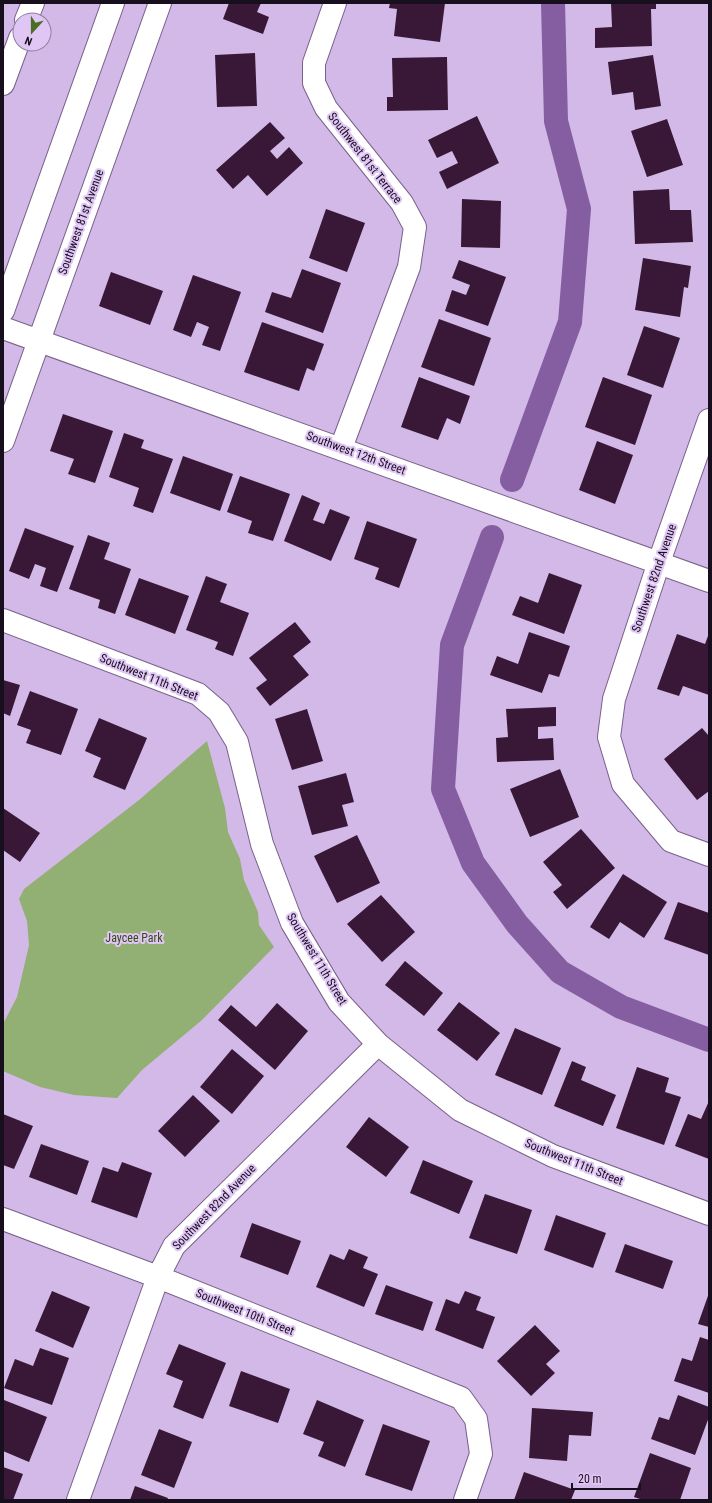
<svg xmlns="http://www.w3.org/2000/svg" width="712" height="1503" font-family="'Roboto Condensed',sans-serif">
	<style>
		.green { fill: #92b074 }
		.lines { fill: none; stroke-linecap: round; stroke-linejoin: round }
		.canal { stroke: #855ea1; stroke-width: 24 }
		.building { fill: #381836 }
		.minor-casing { stroke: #78618a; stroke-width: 24 }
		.minor { stroke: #fff; stroke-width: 22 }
		.labels { text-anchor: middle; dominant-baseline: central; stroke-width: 4; stroke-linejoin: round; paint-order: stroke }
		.street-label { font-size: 12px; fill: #170e1e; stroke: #e0c6f4 }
		.park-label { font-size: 12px; fill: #334b15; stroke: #e0c6f4 }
	</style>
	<rect width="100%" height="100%" fill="#d3b9e7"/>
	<path class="green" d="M207,741L225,808L228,832L240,859L244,880L258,912L259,925L274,947L202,1020L142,1070L117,1098L74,1095L40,1087L3,1071V1024L17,997L29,945L27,921L19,899L24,889L139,800Z"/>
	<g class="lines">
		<path class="canal" d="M512,480L570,322L579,209L556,121L553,3
			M492,537L452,645L443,789L473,863L517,924L560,972L621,1007L709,1040"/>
	</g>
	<path class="building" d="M229,3H261L257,12L269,17L263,34L223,19Z
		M390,3H445L440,42L394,36L397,9L389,8Z
		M611,3H656V9H651L652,46L595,48V28L612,27Z
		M255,53L257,106L217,107L215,55Z
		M653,55L661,106L635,110L633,92L612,95L608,62Z
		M447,57L448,110L387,111V97H393L392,58Z
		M477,116L499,163L447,189L439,172L458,163L452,151L437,158L428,140Z
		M667,119L683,165L647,177L631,131Z
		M270,122L285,138L270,151L277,159L289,147L303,163L267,196L248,175L233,189L216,170Z
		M669,189L670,210H691L693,242L635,244L633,191Z
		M462,199L501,201L500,248L461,247Z
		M326,209L365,223L347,272L309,258Z
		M643,258L691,266L688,288L684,287L680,317L635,310Z
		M459,260L506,277L488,326L445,311L452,290L466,295L470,285L452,278Z
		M302,269L341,283L323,333L265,312L272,292L291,298Z
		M111,272L163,291L150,325L99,306Z
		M193,275L241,292L220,351L202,345L209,327L197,322L191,337L173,330Z
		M439,319L491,338L474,386L421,367Z
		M262,322L324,344L314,371L307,368L299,391L244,372Z
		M644,326L680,338L663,388L627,375Z
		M419,377L470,396L460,424L447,418L438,440L401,427Z
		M603,377L652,395L635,445L585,427Z
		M63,414L113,431L95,483L68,474L74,459L50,451Z
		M124,433L144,440L141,448L173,459L153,513L133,506L139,488L109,477Z
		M597,441L633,455L615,504L579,490Z
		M183,456L233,474L220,511L170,493Z
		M240,476L290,494L273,541L248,533L252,521L227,512Z
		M302,495L320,503L313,520L324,524L330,509L350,517L331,561L284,541Z
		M367,521L417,539L399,588L375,579L379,568L354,559Z
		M25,528L74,546L57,592L40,586L46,568L35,564L29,579L9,571Z
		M88,535L110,543L104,559L131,569L115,614L98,608L100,600L69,589Z
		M549,573L582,585L564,634L512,615L520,596L538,603Z
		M206,576L227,584L220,602L249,613L233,656L215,649L218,642L186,630Z
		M139,578L189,596L175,634L125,615Z
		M295,622L311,642L293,656L309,675L270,706L256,688L267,680L249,658Z
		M529,632L570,646L559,677L549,674L542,693L490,675L497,656L518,664Z
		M677,634L705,644L708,636H709V695L683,686L679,696L657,689Z
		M3,680L20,685L10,716L3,713Z
		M30,691L78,709L61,755L26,743L31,730L17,725Z
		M556,707V726L538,727V739L553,738L554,760L497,762L496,738L508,737L506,709Z
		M307,709L323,761L292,770L275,719Z
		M99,718L147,738L125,790L93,777L101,758L85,751Z
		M702,728L709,736V791L697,800L664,759Z
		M560,769L579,817L530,837L510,789Z
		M346,773L354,802L342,805L348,826L312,835L298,786Z
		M3,808L40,833L20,862L3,850Z
		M581,829L615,868L567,909L553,892L562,885L543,862Z
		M357,835L380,883L337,903L314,856Z
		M623,874L667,902L644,938L620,922L609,939L590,927Z
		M381,895L415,932L382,962L347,924Z
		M678,902L709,913V955L664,939Z
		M405,961L443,993L424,1016L385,985Z
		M459,1002L500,1033L477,1061L437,1030Z
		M277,1003L308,1031L275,1070L218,1020L231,1005L256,1027Z
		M515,1028L561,1048L542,1095L495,1075Z
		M232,1049L264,1076L232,1114L200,1087Z
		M572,1061L586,1067L581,1080L616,1095L603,1126L554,1106Z
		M637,1067L669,1078L665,1092L681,1097L664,1145L616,1128Z
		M193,1095L220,1121L185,1157L158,1131Z
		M709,1101V1159L675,1146L688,1114L701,1119Z
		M3,1114L33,1126L14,1169L3,1165Z
		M369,1117L409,1147L386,1177L346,1147Z
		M41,1144L89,1161L77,1195L29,1177Z
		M423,1160L473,1181L459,1214L410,1193Z
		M122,1162L152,1173L137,1218L91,1202L103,1167L118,1172Z
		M485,1194L532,1210L517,1254L469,1238Z
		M556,1215L606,1233L593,1268L544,1250Z
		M252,1223L301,1241L288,1275L240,1257Z
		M625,1244L673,1261L663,1289L615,1272Z
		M349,1249L368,1257L363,1268L378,1274L364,1307L316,1287L330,1254L344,1260Z
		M386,1285L433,1302L423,1331L375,1314Z
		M52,1291L90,1307L73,1348L35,1331Z
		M465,1291L481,1297L476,1310L495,1317L483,1349L435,1330L446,1299L459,1304Z
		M709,1293V1327L698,1324Z
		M535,1325L560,1351L546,1364L555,1373L531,1396L497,1361Z
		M700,1337L709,1340V1393L674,1381L682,1358L692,1361Z
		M179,1344L226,1363L203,1419L173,1407L183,1381L166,1374Z
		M40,1348L69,1358L52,1405L4,1388L15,1359L33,1366Z
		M241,1371L290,1389L278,1423L229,1406Z
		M678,1395L709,1407V1417L695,1455L651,1439L659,1417L669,1420Z
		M4,1400L47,1417L29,1462L3,1451Z
		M317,1400L364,1420L345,1467L318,1456L324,1442L303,1434Z
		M532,1408L593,1412L591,1436L569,1435L567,1461L529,1458Z
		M383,1424L430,1441L412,1491L365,1475Z
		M159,1429L192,1442L174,1488L141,1475Z
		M650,1453L691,1468L680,1500H643L634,1497Z
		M3,1467L23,1474L13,1500H3Z
		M524,1472L575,1490L571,1500H514Z
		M135,1486L168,1498L167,1500H130Z"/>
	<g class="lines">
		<defs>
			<path id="minor" d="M335,3L314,63V83L326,108L402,203L415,227L409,267L341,448
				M26,20L33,3
				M3,84L20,38
				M3,311L113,3
				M3,328L709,581
				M709,420L659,562L614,699L609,737L623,784L671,841L709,855
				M3,441L160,3
				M3,620L198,694L219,712L237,742L262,844L292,923L339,1002L378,1044L460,1110L553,1156L709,1214
				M3,1219L158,1277L461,1398L476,1419L481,1454L465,1500
				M78,1500L158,1277L174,1246L378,1044"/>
		</defs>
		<use href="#minor" class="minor-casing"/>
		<use href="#minor" class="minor"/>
	</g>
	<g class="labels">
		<g class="street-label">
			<text transform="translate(365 158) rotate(52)">Southwest 81st Terrace</text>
			<text transform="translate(81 222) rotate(-70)">Southwest 81st Avenue</text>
			<text transform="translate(356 453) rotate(20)">Southwest 12th Street</text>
			<text transform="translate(654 578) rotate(-71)">Southwest 82nd Avenue</text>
			<text transform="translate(149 677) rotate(22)">Southwest 11th Street</text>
			<text transform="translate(317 959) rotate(59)">Southwest 11th Street</text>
			<text transform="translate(574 1162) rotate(22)">Southwest 11th Street</text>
			<text transform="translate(214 1207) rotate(-46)">Southwest 82nd Avenue</text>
			<text transform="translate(245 1312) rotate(22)">Southwest 10th Street</text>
		</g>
		<g class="park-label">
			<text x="134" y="938">Jaycee Park</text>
		</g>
	</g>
	<rect width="712" height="1503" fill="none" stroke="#170e1e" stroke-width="8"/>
	<g transform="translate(32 32) rotate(201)"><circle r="19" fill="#e0c6f4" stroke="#907c9e"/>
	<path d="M0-3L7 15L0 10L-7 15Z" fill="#4c6d24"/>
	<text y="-6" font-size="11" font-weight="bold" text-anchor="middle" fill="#170e1e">N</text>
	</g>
	<path d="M572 1483v6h68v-6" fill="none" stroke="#170e1e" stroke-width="2"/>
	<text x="578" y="1483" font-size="12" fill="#170e1e" stroke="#e0c6f4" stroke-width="3" paint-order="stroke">20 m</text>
</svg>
